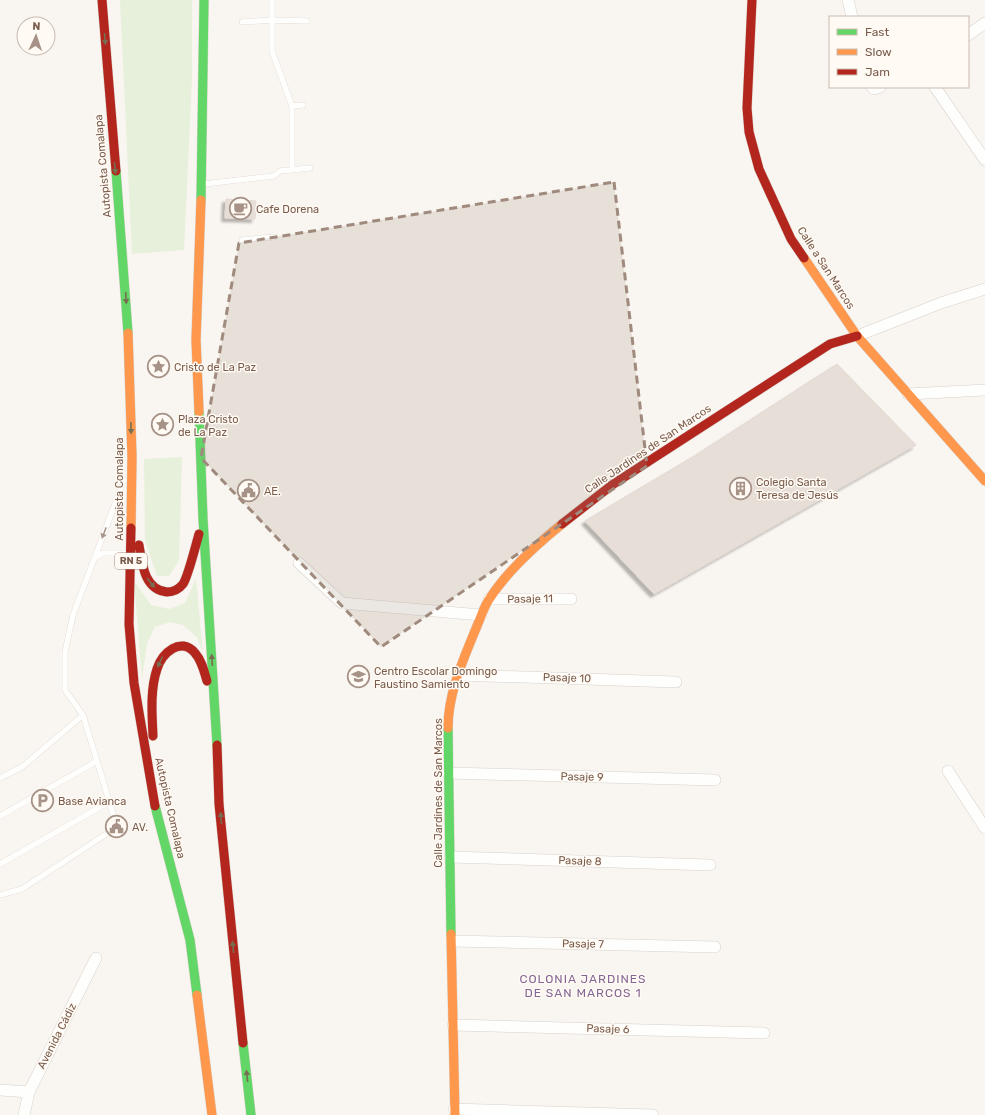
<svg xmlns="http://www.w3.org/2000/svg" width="985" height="1115" font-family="Rubik,sans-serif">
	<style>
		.green { fill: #e7f0db }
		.building { fill: #e6ded7; stroke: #e2d8d2; filter: url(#shadow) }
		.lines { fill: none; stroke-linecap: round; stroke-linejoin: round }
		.lane-casing { stroke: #d7d1cb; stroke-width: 6 }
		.street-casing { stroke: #d7d1cb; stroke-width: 12 }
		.fast-casing { stroke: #d9d2cb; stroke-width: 10 }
		.slow-casing { stroke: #d9d2cb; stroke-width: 10 }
		.jam-casing { stroke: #d9d2cb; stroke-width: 10 }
		.lane { stroke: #fefefd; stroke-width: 5.5 }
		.street { stroke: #fefefd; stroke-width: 11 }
		.fast { stroke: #63d668; stroke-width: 9 }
		.slow { stroke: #ff974d; stroke-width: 9 }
		.jam { stroke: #b3261e; stroke-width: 9 }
		.oneway { fill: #776e51 }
		.oneway2 { fill: #a8958b }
		.marked { fill: #9f8a7d; fill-opacity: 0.2; stroke: #9f8a7d; stroke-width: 3; stroke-dasharray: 8 5; stroke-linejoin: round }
		.labels { text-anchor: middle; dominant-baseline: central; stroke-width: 3; stroke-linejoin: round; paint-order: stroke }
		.shield { fill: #fffaf3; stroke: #a28b7f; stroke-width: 1 }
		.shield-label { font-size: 10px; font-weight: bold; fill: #7a5c4d }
		.street-label { font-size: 11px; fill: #7a5c4d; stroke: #fffaf3 }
		.poi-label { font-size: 11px; fill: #7a5c4d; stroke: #fffaf3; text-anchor: start }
		.neighbourhood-label { font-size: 12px; letter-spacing: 1px; fill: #846695; stroke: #fffaf3 }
	</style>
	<defs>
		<filter id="shadow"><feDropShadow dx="-3.5" dy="3.5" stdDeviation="1" flood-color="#0004"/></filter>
	</defs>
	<rect width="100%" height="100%" fill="#f9f5f0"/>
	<path class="green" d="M120,0H192V79L184,250L132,254Z
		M182,457L179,560L169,576H157L145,540L144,459Z
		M196,579L203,653L197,637L183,625L170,622L155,627L147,643L142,679L134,581L151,605L169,609L185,603Z"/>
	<path class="building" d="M226,199L256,201L255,219L225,218Z
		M837,364L916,445L654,594L585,521L696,455Z"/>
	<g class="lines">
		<defs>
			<path id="lane" d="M272,0V51L292,106V170
				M242,22L272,20L307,21
				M292,106L303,105
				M204,184L274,176L280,171L310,168
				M242,240L274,237
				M94,558L103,553H126
				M0,778L22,767L83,715
				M0,816L97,761
				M0,864L109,802
				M0,895L22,889L117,827L83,715L65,690V652L73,615L124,480"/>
			<path id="street" d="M848,0L852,17
				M968,35L985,23
				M872,87L874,89L880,87
				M935,87L985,160
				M857,336L941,303L985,289
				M908,394L985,390
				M299,563L342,603L481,615
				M489,599H571
				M458,675L676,682
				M948,771L985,828
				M448,773L715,780
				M450,857L710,865
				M452,941L715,947
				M453,1025L764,1033
				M0,1090L29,1092
				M454,1109L653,1115
				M24,1115L29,1092L96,958"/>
			<path id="fast" d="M116,171L128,333
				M201,200L204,0
				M199,412L203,519L217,745
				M448,728L451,934
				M155,806L190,940L197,995
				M243,1043L251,1115"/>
			<path id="slow" d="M804,258L857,336L985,481
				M128,333L132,457L131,528
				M199,412L196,340L201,200
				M448,728C448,692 464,658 477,626C481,617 484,606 490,598C508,570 536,545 562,524
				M451,934L455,1115
				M197,995L212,1115"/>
			<path id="jam" d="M102,0L116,171
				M752,0L747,108L749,132L759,169L791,239L804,258
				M562,524L612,485L830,344L857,336
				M131,528L129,624L134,683L155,806
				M139,545C142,563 144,590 167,592C173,592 179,589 183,584C188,577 196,544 199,534
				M153,736C152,714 150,690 157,669C162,653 181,636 195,653C202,661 204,671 207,681
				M217,745L219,804L243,1043"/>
		</defs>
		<use href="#lane" class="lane-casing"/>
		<use href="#street" class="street-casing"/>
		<use href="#fast" class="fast-casing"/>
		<use href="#slow" class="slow-casing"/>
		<use href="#jam" class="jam-casing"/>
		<use href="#lane" class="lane"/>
		<use href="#street" class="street"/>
		<use href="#fast" class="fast"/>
		<use href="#slow" class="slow"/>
		<use href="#jam" class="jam"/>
	</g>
	<defs><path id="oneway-solid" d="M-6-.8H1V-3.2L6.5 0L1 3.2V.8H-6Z"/></defs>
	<g class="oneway">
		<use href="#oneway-solid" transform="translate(105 39) rotate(86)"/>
		<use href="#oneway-solid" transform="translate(115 168) rotate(85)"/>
		<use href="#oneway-solid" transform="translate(126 298) rotate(87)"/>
		<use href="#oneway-solid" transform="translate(131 428) rotate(89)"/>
		<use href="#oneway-solid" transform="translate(151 583) rotate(51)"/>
		<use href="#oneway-solid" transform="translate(212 660) rotate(-94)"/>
		<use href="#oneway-solid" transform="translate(160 662) rotate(114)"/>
		<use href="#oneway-solid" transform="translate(221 818) rotate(-95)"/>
		<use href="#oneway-solid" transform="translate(233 947) rotate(-96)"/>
		<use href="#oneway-solid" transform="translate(247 1076) rotate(-96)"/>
	</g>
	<use class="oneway2" href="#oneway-solid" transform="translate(104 533) rotate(111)"/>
	<path class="marked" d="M614,182L647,466L381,647L201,458L239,243Z"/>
	<defs>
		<symbol id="cafe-ring" viewBox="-11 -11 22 22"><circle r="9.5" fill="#fffaf3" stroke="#a69286" stroke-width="1.5"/><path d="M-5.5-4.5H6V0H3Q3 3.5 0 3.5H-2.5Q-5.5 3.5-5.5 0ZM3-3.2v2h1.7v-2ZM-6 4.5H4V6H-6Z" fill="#a69286"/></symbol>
		<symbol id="sight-ring" viewBox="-11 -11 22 22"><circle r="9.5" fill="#fffaf3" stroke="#a69286" stroke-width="1.5"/><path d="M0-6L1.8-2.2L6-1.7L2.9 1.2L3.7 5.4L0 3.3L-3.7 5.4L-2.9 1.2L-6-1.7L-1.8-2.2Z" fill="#a69286"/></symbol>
		<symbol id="building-ring" viewBox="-11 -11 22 22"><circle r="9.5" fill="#fffaf3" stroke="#a69286" stroke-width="1.5"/><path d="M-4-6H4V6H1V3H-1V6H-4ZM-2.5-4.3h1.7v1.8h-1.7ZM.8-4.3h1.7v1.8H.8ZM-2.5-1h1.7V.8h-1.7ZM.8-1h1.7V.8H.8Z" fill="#a69286"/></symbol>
		<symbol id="civic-ring" viewBox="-11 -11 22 22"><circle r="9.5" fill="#fffaf3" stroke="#a69286" stroke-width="1.5"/><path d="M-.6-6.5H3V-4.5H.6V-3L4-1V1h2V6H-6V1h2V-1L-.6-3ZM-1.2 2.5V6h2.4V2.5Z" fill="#a69286"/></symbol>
		<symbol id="school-ring" viewBox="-11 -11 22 22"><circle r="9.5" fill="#fffaf3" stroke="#a69286" stroke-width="1.5"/><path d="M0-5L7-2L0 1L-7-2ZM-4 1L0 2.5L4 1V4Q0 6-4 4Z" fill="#a69286"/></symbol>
		<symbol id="parking-ring" viewBox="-11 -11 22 22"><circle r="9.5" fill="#fffaf3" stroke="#a69286" stroke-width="1.5"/><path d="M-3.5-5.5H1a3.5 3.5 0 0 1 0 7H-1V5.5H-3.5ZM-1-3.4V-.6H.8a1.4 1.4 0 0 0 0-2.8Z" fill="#a69286"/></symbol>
	</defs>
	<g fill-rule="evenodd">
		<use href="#cafe-ring" x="228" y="196" width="25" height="25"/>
		<use href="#sight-ring" x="146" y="354" width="25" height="25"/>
		<use href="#sight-ring" x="150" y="412" width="25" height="25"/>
		<use href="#building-ring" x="728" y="476" width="25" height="25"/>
		<use href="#civic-ring" x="236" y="478" width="25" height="25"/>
		<use href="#school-ring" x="346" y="664" width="25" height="25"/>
		<use href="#parking-ring" x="30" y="788" width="25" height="25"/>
		<use href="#civic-ring" x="104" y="814" width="25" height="25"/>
	</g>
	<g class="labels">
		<rect class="shield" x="115" y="553" width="32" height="16" rx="3"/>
		<g class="shield-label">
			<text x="131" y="561">RN 5</text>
		</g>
		<g class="street-label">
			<text transform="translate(103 166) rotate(-95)">Autopista Comalapa</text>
			<text transform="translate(826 268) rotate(57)">Calle a San Marcos</text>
			<text transform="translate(648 449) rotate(-34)">Calle Jardines de San Marcos</text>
			<text transform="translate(119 489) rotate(-90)">Autopista Comalapa</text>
			<text transform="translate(530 599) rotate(-1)">Pasaje 11</text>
			<text transform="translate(567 678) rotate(2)">Pasaje 10</text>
			<text transform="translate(582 777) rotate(1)">Pasaje 9</text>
			<text transform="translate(438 793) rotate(-90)">Calle Jardines de San Marcos</text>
			<text transform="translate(170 808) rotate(77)">Autopista Comalapa</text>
			<text transform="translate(580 861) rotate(2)">Pasaje 8</text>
			<text transform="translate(583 944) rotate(1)">Pasaje 7</text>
			<text transform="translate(608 1029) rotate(2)">Pasaje 6</text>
			<text transform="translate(57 1036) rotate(-63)">Avenida Cádiz</text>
		</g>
		<g class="poi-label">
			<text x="256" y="209">Cafe Dorena</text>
			<text x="174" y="367">Cristo de La Paz</text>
			<text x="178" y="419">Plaza Cristo<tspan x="178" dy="13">de La Paz</tspan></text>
			<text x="756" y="482">Colegio Santa<tspan x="756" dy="13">Teresa de Jesús</tspan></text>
			<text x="264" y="491">AE.</text>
			<text x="374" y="671">Centro Escolar Domingo<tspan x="374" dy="13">Faustino Samiento</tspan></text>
			<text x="58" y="801">Base Avianca</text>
			<text x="132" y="827">AV.</text>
		</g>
		<g class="neighbourhood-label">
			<text x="583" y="979">COLONIA JARDINES<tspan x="583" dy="14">DE SAN MARCOS 1</tspan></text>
		</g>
	</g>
	<rect x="829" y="16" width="140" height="72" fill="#fffaf3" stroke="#cabbb1"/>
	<rect x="837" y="29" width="20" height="6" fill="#63d668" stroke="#cabbb1"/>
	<text x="865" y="36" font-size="12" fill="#7a5c4d">Fast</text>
	<rect x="837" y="49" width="20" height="6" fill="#ff974d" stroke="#cabbb1"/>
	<text x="865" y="56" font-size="12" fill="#7a5c4d">Slow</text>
	<rect x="837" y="69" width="20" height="6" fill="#b3261e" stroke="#cabbb1"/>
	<text x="865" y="76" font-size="12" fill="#7a5c4d">Jam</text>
	<g transform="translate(36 36) rotate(3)"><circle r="19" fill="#fffaf3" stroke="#cabbb1"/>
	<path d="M0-3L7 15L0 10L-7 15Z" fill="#a69286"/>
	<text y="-6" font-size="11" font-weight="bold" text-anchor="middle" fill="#7a5c4d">N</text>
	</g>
</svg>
